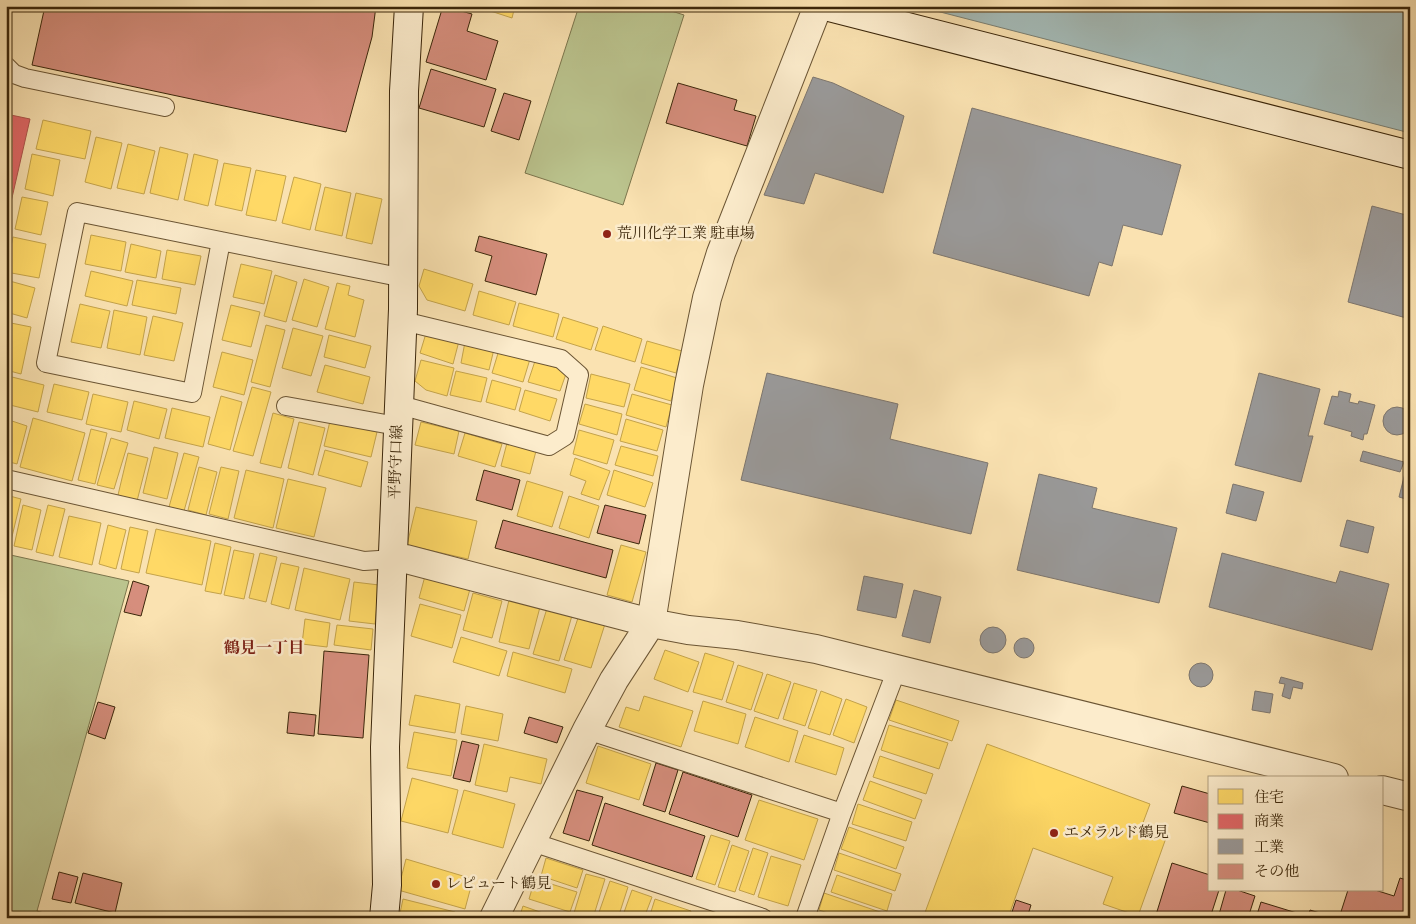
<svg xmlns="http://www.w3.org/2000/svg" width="1416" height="924" font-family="Vollkorn,'Noto Serif JP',serif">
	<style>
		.green { fill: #bbc48e; stroke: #7b754c }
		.water { fill: #a4bbb8; stroke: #7a7f72 }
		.homes { fill: #ffd966; stroke: #c4a34a }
		.shops { fill: #e06666; stroke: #ae534a }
		.industry { fill: #999; stroke: #7d766e }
		.building { fill: #d68e7d; stroke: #3b260a }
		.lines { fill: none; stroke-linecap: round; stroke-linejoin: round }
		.lane-casing { stroke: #6b5534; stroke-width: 20 }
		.street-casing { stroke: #6b5534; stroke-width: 30 }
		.secondary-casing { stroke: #3b260a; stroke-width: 30 }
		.lane { stroke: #fceccc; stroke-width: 18 }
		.street { stroke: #fceccc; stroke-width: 28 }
		.secondary { stroke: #fceccc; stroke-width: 28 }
		.poi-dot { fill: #8f2418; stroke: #fceccc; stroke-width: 2 }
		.labels { text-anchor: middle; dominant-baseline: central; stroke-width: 5; stroke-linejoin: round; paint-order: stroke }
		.poi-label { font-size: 15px; fill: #3b260a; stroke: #fceccc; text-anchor: start }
		.street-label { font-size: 15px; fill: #3b260a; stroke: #fceccc }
		.neighbourhood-label { font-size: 16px; font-weight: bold; fill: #7a1f14; stroke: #fceccc }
	</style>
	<rect width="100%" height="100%" fill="#fae2b1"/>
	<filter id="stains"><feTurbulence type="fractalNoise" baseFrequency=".004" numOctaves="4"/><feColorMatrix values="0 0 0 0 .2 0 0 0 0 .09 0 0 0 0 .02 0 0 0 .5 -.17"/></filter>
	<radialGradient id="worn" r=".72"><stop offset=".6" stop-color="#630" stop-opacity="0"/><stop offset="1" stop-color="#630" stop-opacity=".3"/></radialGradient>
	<path class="green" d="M579,6H656L684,15L623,205L525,173Z
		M6,554L129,581L37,911L61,918H6Z"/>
	<path class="water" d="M917,6H1410V133Z"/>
	<path class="homes" d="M475,6H515L512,18Z
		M43,120L91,131L85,159L36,149Z
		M96,137L122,143L111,189L85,182Z
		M128,144L155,151L144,194L117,188Z
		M160,147L188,154L178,200L150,193Z
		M32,154L60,160L53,196L25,189Z
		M194,154L218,160L208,206L184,200Z
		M224,163L251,168L242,211L215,205Z
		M256,170L286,176L276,221L246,215Z
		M294,177L321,184L310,230L282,223Z
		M325,187L351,193L342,236L315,230Z
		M356,193L382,199L372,244L346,238Z
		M22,197L48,202L41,235L15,229Z
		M91,235L126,242L121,271L85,264Z
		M13,237L46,244L39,278L6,272Z
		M131,244L161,251L156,278L125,272Z
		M167,250L201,256L195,285L162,279Z
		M241,264L272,271L264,304L233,297Z
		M424,269L473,284L465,311L427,300L419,286Z
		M91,271L133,281L127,306L85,296Z
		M275,275L297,282L286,322L264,316Z
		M304,279L329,287L317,327L292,320Z
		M6,280L35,288L27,318L6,312Z
		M137,280L181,288L176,314L132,305Z
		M337,283L350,286L348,295L364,300L355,337L325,329Z
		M479,291L516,302L509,325L473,315Z
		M519,303L559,314L553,337L513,326Z
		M80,304L110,311L101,348L71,342Z
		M231,305L260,312L251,347L222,340Z
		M114,310L147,317L140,355L107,348Z
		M153,316L183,323L174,361L144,355Z
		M563,317L598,328L591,350L556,339Z
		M6,322L31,327L21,374L6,370Z
		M266,325L285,330L270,387L251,382Z
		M603,326L642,339L635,362L595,350Z
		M293,328L323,336L311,376L282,368Z
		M427,330L459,341L453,364L420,353Z
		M329,335L371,346L365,368L324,357Z
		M647,341L682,351L676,373L641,363Z
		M465,342L494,349L489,370L461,363Z
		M499,350L530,359L523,382L492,373Z
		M222,352L253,360L244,395L213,387Z
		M421,360L454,368L447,396L426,390L415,381Z
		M535,361L567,371L560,391L528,382Z
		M325,365L370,377L363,404L317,392Z
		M641,367L677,378L671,401L634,390Z
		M456,371L487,378L481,402L450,395Z
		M591,374L630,384L624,407L586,398Z
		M8,376L44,385L38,412L6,404Z
		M492,380L521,388L515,410L486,402Z
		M54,384L89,392L82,420L47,412Z
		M252,387L271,392L253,456L233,451Z
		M525,390L557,399L550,421L519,411Z
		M93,394L128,402L121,432L86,424Z
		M632,394L672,405L666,427L626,415Z
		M221,396L242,402L230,450L208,444Z
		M134,401L167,409L159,439L127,430Z
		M585,404L622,414L617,435L579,424Z
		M172,408L210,417L203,447L165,438Z
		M273,413L294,419L281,468L260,463Z
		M33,418L85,433L72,481L20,467Z
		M626,419L663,430L657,451L620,441Z
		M12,421L27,426L17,464L6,461V442Z
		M330,421L377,432L371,457L324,446Z
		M299,422L325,428L313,475L288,468Z
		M421,422L459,431L454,454L415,445Z
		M91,429L107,433L95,484L78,480Z
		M579,430L614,440L607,464L573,454Z
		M465,433L502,444L495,467L458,456Z
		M111,438L128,443L114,489L97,485Z
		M507,443L536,451L530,474L501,466Z
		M621,446L658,456L653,476L615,465Z
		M154,447L178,453L167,499L143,493Z
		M325,450L368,462L361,487L318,475Z
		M128,453L148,458L137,501L118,495Z
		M184,453L199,457L184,511L169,507Z
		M575,458L610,471L599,500L581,494L586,481L570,475Z
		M199,467L217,472L206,515L188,510Z
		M221,467L239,471L228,519L209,514Z
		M246,470L284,479L273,528L234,518Z
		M614,470L653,483L645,507L607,495Z
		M288,479L326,488L314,537L276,528Z
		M527,481L563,492L552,527L517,516Z
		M6,495L21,499L10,545L6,544Z
		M569,496L599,506L589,538L559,528Z
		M23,505L41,510L32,550L14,546Z
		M48,505L65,509L53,556L36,552Z
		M416,507L477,521L468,559L407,545Z
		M69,516L101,523L92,565L59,557Z
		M108,525L126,530L116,569L99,564Z
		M130,527L148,531L139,573L121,569Z
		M156,529L211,541L202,585L146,573Z
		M215,543L231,547L221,594L205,591Z
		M621,545L646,552L632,602L607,595Z
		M234,550L254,554L244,599L224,595Z
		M260,553L277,557L266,602L249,598Z
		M281,563L299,567L289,609L271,604Z
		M304,568L350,579L340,620L295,610Z
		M425,576L470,589L464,611L419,598Z
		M354,582L379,585L375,624L349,621Z
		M473,593L502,601L492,638L463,630Z
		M509,600L540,607L529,649L499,642Z
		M420,604L461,615L452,648L411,636Z
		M548,605L573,612L559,661L533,654Z
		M579,615L605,624L591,668L564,660Z
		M305,619L330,623L327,647L302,644Z
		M337,625L373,629L371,650L334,645Z
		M461,637L507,651L499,676L453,662Z
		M665,650L699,662L688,692L654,679Z
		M513,652L572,669L565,693L507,676Z
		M705,653L734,662L722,700L693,692Z
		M738,665L763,673L751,710L726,702Z
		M767,674L791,682L778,719L754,711Z
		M794,683L817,690L805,726L783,719Z
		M821,691L842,699L830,735L808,728Z
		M415,695L460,704L455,733L409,725Z
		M644,696L693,711L681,747L619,727L626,707L639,711Z
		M846,699L867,707L854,743L833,735Z
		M896,700L959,721L952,741L889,720Z
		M703,701L746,714L738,744L694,731Z
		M466,706L503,714L498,741L461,734Z
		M755,717L798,731L789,762L745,747Z
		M889,725L948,743L939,769L881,750Z
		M414,732L457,740L451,776L407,768Z
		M804,735L844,748L836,775L795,762Z
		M484,744L547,759L541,784L510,777L507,792L475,785Z
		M987,744L1150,804L1141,828L1166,838L1138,916L1103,904L1113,877L1033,848L1008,918H923Z
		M598,746L651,764L639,800L586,783Z
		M880,756L933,774L926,794L873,777Z
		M412,778L458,790L448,833L401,821Z
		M870,781L922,800L915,819L863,800Z
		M464,790L515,804L503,848L452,834Z
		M759,800L818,819L804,860L745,840Z
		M858,804L912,822L906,841L852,824Z
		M849,827L904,847L896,869L841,849Z
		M711,835L730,841L715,885L696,879Z
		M732,845L749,851L735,892L718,887Z
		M753,848L768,853L754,895L739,890Z
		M839,853L901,874L895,891L834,870Z
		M771,856L801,865L788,906L758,897Z
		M546,858L583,870L577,888L541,876Z
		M406,859L473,879L465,909L398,890Z
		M586,874L605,879L593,918H587L574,913Z
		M837,875L892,894L887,911L831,892Z
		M535,879L577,892L570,912L529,899Z
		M610,881L628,887L618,918H597Z
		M632,890L652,897L644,918H622Z
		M824,893L886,914L885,918H843L819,910Z
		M403,899L455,912L453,918H399Z
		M655,899L691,911L689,918H649Z
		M523,906L557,918H519Z
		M817,912L833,918H815Z"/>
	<path class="shops" d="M6,114L30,119L6,224Z"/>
	<path class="industry" d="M813,77L833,83L904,116L883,193L815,173L804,204L764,195Z
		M972,108L1181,165L1162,235L1123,225L1112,266L1099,262L1089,296L933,253Z
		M1372,206L1410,216V319L1348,302Z
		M767,373L898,404L890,439L988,463L971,534L741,480Z
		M1259,373L1320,389L1308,436H1313L1301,482L1235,465Z
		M1339,391L1351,394L1349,402L1358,404L1359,401L1375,405L1367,434H1364L1363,440L1351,436L1352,432L1324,424L1332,396L1338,397Z
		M1383 421a14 14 0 1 1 28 0a14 14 0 1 1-28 0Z
		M1363,451L1404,462L1400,472L1360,461Z
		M1405,473L1410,475V485L1406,499L1399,497Z
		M1039,474L1097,488L1092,508L1177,528L1159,603L1017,570Z
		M1233,484L1264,492L1256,521L1226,513Z
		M1347,520L1374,527L1368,553L1340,546Z
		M1222,553L1336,583L1340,571L1389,584L1372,650L1209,607Z
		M864,576L903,584L896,618L857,610Z
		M914,590L941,597L930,643L902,636Z
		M980 640a13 13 0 1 1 26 0a13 13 0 1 1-26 0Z
		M1014 648a10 10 0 1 1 20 0a10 10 0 1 1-20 0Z
		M1189 675a12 12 0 1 1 24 0a12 12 0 1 1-24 0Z
		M1281,677L1303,683L1302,689L1293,687L1290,699L1282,696L1285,684L1279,683Z
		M1255,691L1273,694L1270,713L1252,710Z"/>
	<path class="building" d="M45,6H376L372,37L346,132L32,65Z
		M443,6L472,14L467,31L498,41L486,80L426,62Z
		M431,69L496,89L484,127L419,108Z
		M678,83L737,100L734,110L756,116L747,146L666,123Z
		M504,93L531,101L519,140L491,131Z
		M479,236L547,254L536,295L485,281L492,256L475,251Z
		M484,470L520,480L512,510L476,500Z
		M605,505L646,515L639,544L597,533Z
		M503,520L613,550L606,578L495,548Z
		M133,581L149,586L141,616L124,612Z
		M324,651L369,655L363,738L318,734Z
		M98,702L115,707L105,739L88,733Z
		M289,712L316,715L314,736L287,733Z
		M529,717L563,727L557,743L524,733Z
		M462,741L479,745L470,782L453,778Z
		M656,763L678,770L665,812L643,805Z
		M683,772L752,795L738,837L669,814Z
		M1182,786L1210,794V823L1174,813Z
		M577,790L603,797L589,841L563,833Z
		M605,803L705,836L692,877L592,845Z
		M1172,863L1210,875V890H1219L1210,918H1155Z
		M59,872L78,877L71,903L52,899Z
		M83,873L122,883L115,913L75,903Z
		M1400,878L1410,881V918H1339L1348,890H1375L1394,896Z
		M1226,890H1237L1255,896L1248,918H1218Z
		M1016,900L1031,905L1027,918H1010Z
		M1261,902L1300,914L1298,918H1256Z
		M1310,910L1336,918H1308Z"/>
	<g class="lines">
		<defs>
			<path id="lane" d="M6,66L14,74L25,78L165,107
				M221,241L192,393L46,363L77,212L404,278
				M400,405L549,446L565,436L579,375L561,359L403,321
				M286,406L397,426
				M6,479L364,561L394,559
				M587,730L842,813
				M532,842L763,918
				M805,918L842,813L897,669"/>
			<path id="street" d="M394,559H406L651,623L688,630L737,635L816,649L1334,778
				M1382,790L1410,797
				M494,918L587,730L614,680L651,623L689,385L707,298L721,253L818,6"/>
			<path id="secondary" d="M825,6L1410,155
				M384,918L387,885L385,747L403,309L404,91L409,6"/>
		</defs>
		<use href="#lane" class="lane-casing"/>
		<use href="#street" class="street-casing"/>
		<use href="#secondary" class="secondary-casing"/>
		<use href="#lane" class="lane"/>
		<use href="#street" class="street"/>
		<use href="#secondary" class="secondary"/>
	</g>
	<g class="poi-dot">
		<circle cx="607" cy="234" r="5"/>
		<circle cx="1054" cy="833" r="5"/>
		<circle cx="436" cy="884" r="5"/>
	</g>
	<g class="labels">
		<g class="poi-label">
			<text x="617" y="234">荒川化学工業 駐車場</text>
			<text x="1064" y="833">エメラルド鶴見</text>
			<text x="446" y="884">レピュート鶴見</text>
		</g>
		<g class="street-label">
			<text transform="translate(397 462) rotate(-88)">平野守口線</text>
		</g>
		<g class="neighbourhood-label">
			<text x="264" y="649">鶴見一丁目</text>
		</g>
	</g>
	<rect width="1416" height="924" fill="none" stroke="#fae2b1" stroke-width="25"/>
	<rect x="8" y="8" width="1401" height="909" fill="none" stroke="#3b260a" stroke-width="2.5"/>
	<rect x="12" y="12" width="1391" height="899" fill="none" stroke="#3b260a"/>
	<rect x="1208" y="776" width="175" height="115" fill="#fceccc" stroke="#af9d7e"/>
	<rect x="1218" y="789" width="25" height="15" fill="#ffd966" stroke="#af9d7e"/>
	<text x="1254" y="802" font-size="15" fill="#3b260a">住宅</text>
	<rect x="1218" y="814" width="25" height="15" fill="#e06666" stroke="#af9d7e"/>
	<text x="1254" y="826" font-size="15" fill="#3b260a">商業</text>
	<rect x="1218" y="839" width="25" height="15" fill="#999999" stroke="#af9d7e"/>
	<text x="1254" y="852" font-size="15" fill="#3b260a">工業</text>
	<rect x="1218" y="864" width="25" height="15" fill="#d68e7d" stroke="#af9d7e"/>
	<text x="1254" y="876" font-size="15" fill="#3b260a">その他</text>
	<rect width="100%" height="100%" filter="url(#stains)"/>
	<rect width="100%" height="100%" fill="url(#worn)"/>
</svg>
